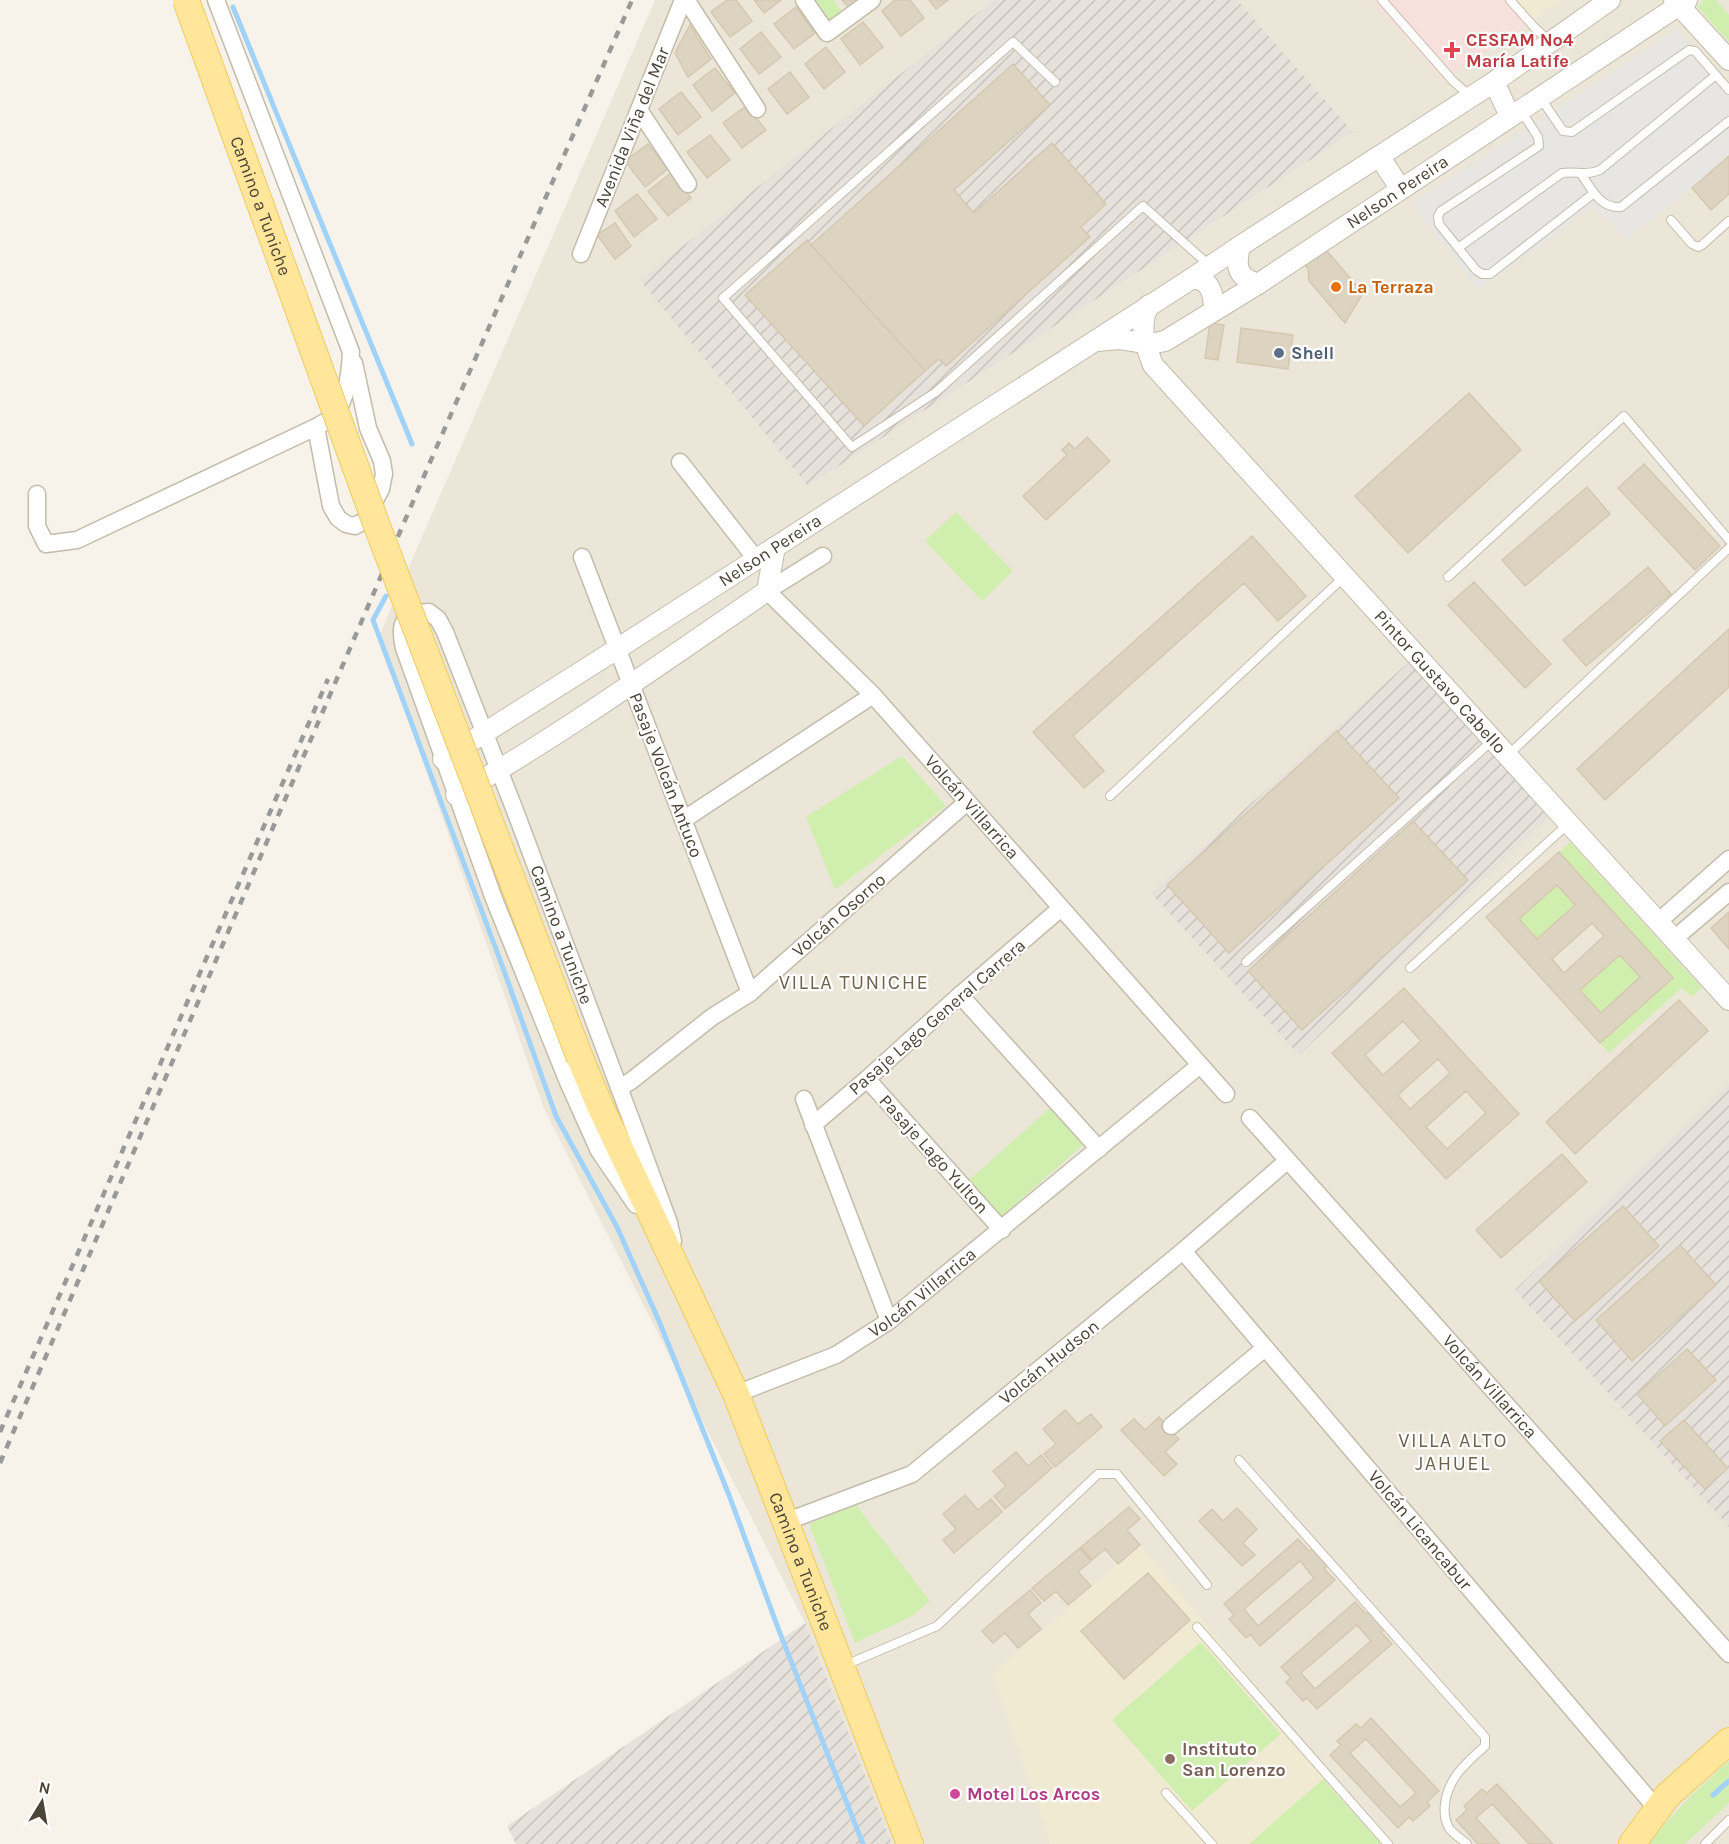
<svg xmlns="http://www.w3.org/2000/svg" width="1729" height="1844" font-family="Karla,sans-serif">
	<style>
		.residential { fill: #ebe6d8 }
		.industrial { fill: url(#industrial-furrows) }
		.education { fill: #f1ead3 }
		.medical { fill: #f8e1dd }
		.green { fill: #d0efaf }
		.parking { fill: #e8e6e2 }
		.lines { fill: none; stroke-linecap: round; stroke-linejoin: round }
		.stream { stroke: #a1d2f9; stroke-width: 5 }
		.building { fill: #ddd3c1; stroke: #d6c8b0; stroke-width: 1.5; fill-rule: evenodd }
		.service-casing { stroke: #c4bcab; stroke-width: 10 }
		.minor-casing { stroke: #c4bcab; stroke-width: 19 }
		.tertiary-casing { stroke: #c4bcab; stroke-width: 22 }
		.primary-casing { stroke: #f2ca5d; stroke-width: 28 }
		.service { stroke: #fff; stroke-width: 8 }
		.minor { stroke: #fff; stroke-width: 16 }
		.tertiary { stroke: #fff; stroke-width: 20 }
		.primary { stroke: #ffe69b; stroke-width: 26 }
		.rail { stroke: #999; stroke-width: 4.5; stroke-dasharray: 8 8; stroke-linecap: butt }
		.primary-bridge-casing { stroke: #f2ca5d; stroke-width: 28; stroke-linecap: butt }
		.primary-bridge { stroke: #ffe69b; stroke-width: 26 }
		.health-dot { fill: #e0444e; stroke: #fff; stroke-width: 2 }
		.food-dot { fill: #e8710a; stroke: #fff; stroke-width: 2 }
		.service-dot { fill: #5c6f8a; stroke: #fff; stroke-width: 2 }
		.education-dot { fill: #8d6e63; stroke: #fff; stroke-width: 2 }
		.hotel-dot { fill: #d1479c; stroke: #fff; stroke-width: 2 }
		.labels { text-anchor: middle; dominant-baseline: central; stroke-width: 4.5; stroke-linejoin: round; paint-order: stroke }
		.health-label { font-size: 18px; font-weight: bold; fill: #be3a42; stroke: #fff; text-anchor: start }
		.street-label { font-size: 18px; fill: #4c4437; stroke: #fff }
		.food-label { font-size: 18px; font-weight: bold; fill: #c56008; stroke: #fff; text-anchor: start }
		.service-label { font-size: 18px; font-weight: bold; fill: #4e5e75; stroke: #fff; text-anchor: start }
		.education-label { font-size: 18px; font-weight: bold; fill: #785e54; stroke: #fff; text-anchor: start }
		.hotel-label { font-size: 18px; font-weight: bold; fill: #b23c85; stroke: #fff; text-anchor: start }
		.neighbourhood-label { font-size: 20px; letter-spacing: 1.5px; fill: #70634d; stroke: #fff }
	</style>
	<defs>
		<pattern id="industrial-furrows" width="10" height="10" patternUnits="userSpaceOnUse" patternTransform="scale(1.5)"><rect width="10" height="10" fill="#e6e2db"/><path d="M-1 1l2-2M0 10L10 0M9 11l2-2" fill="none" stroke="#c7c3bd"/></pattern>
	</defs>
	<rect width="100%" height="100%" fill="#f7f3ea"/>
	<path class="residential" d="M655,0H1729V1844H892L805,1623L544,1109L379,636Z"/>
	<path class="industrial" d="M994,0H1237L1353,132L808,486L640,280Z
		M1409,662L1549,817L1299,1055L1151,893Z
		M1729,1083V1527L1515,1290Z
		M805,1623L892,1844H516L507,1826Z"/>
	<path class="education" d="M1514,0H1560L1532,21Z
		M1140,1545L1388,1844H1050L993,1674Z"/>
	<path class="medical" d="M1372,0H1514L1532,21L1443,79Z"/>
	<path class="green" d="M804,0H834L847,19L827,33Z
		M1705,0H1716L1729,15V42L1697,6Z
		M956,512L1013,571L982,601L925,541Z
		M902,756L946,806L835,890L806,817Z
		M1570,842L1702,988L1691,997L1682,988L1609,1053L1600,1043L1672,978L1559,852Z
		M1557,885L1575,905L1537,939L1519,919Z
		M1620,955L1640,977L1601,1013L1580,990Z
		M1051,1107L1083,1145L1002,1216L968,1181Z
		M856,1505L930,1601L912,1616L855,1643L809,1524Z
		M1201,1642L1281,1734L1192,1811L1112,1720Z
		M1729,1761V1803L1685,1844H1649C1672,1813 1700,1787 1729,1761Z
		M1323,1779L1381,1844H1249Z"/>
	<path class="parking" d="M1677,29L1729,85V156L1692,188L1627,239L1591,205L1553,237L1478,290L1412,204Z"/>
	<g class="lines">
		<path class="stream" d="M233,7L412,444
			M386,596L373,620L503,968L556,1116L617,1227L659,1321L729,1495L778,1628L863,1844
			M1713,1795L1729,1781"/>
	</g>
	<path class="building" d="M727,0H736L752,21L730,37L711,12Z
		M754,0H781L764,13Z
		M842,0H862L850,9Z
		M895,0H910L924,18L901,36L882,11Z
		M929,0H948L936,9Z
		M796,7L815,33L794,49L774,24Z
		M863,22L883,47L860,65L841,39Z
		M690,25L711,59L688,77L675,53Z
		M761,32L781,57L759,74L740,49Z
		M826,47L845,72L824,89L805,64Z
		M1013,64L1050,105L954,190L974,213L1052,143L1106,204L1081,227L1090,237L946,366L939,359L925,371L811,245Z
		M715,68L735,93L712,111L693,85Z
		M790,72L809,97L787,114L768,89Z
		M681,92L701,117L678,135L659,109Z
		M746,106L766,130L742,148L723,123Z
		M710,135L730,160L707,178L687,152Z
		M648,144L668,169L645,187L625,161Z
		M1729,156V194L1711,210L1692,188Z
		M671,173L691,198L668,216L648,191Z
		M637,194L657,219L634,237L615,211Z
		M615,223L631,246L615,259L597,235Z
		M807,240L925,371L864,426L745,295Z
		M1321,244L1363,293L1345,323L1309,281L1308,268L1301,261Z
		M1210,323L1224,325L1218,360L1205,358Z
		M1241,328L1293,335L1288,369L1237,362Z
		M1469,393L1521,450L1408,553L1355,496Z
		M1087,437L1110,461L1046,520L1023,496L1067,455L1062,450L1069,443L1075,449Z
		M1644,464L1720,546L1695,570L1618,488Z
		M1587,487L1610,514L1525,586L1502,560Z
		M1252,536L1306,596L1278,621L1244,583L1073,736L1104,771L1084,788L1033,732Z
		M1648,567L1671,594L1586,666L1563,640Z
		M1474,582L1551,664L1525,688L1448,605Z
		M1729,629V687L1605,800L1577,769Z
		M1337,731L1399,798L1229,953L1167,885Z
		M1413,821L1468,880L1302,1030L1248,971Z
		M1559,852L1673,978L1600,1043L1486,917ZM1557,885L1575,905L1537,939L1519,919ZM1592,923L1604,936L1564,973L1552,959ZM1620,955L1640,977L1601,1013L1580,990Z
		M1729,912V949L1711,928Z
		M1404,988L1519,1114L1446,1179L1332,1053ZM1403,1021L1421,1041L1383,1075L1365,1055ZM1438,1059L1450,1073L1410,1109L1398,1095ZM1466,1091L1486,1113L1447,1149L1426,1127Z
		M1679,1000L1708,1031L1575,1154L1546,1122Z
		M1562,1154L1587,1182L1501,1258L1476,1230Z
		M1623,1206L1659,1246L1575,1321L1539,1281Z
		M1680,1245L1716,1285L1632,1361L1596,1320Z
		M1687,1349L1716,1380L1665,1426L1637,1394Z
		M1065,1410L1078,1424L1091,1414L1102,1427L1055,1467L1044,1454L1056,1444L1043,1429Z
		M1159,1417L1179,1439L1165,1452L1177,1464L1164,1476L1121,1430L1134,1419L1145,1430Z
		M1684,1420L1728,1468L1705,1489L1660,1441Z
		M1016,1452L1028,1466L1041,1455L1052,1468L1005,1509L994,1496L1006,1486L993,1471Z
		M965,1495L978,1510L991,1499L1002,1512L954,1553L943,1540L956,1529L943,1514Z
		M1129,1507L1140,1519L1127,1530L1140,1545L1118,1564L1105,1549L1092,1560L1081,1547Z
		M1237,1508L1257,1529L1243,1543L1255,1555L1242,1566L1199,1521L1212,1509L1223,1521Z
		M1298,1539L1309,1551L1313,1548L1328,1565L1324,1569L1335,1580L1260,1646L1250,1634L1246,1638L1229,1619L1234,1615L1224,1604ZM1300,1561L1314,1578L1258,1626L1244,1609Z
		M1080,1548L1091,1561L1078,1572L1091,1586L1068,1605L1056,1591L1044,1601L1032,1588Z
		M1148,1573L1190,1620L1124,1679L1081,1631Z
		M1030,1590L1041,1603L1028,1614L1041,1629L1018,1648L1005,1633L993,1643L982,1631Z
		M1355,1602L1366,1614L1370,1611L1385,1629L1381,1632L1392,1644L1317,1709L1307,1698L1303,1701L1286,1682L1291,1678L1281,1667ZM1357,1625L1371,1641L1315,1689L1301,1673Z
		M1371,1718L1439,1791L1427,1802L1430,1806L1413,1821L1409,1817L1398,1828L1330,1755L1341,1745L1337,1741L1356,1724L1361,1728ZM1366,1739L1416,1793L1400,1807L1350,1753Z
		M1497,1784L1553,1844H1529L1492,1804L1476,1818L1500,1844H1478L1456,1820L1467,1810L1464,1806L1482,1789L1487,1793Z"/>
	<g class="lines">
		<defs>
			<path id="service" d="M1382,0L1453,81L1470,96
				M1510,0L1534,27L1550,42
				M1055,82L1013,42L723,298L852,447L936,392L1143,206L1210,266
				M1540,97L1563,131L1572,132L1689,50L1695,51L1729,90
				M1520,109L1538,137L1539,146L1441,211L1438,216L1439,224L1476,270L1482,274H1490L1594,193
				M1581,174C1592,189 1600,209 1621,207L1729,121
				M1671,220L1692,244L1698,247L1702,245L1729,221
				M1458,248L1562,173C1576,171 1586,176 1600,170L1716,75
				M1448,577L1624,416L1729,540
				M1507,756L1729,548
				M1110,796L1345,576
				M1246,962L1493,740
				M1410,968L1569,823
				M1239,1460L1485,1737V1746C1466,1763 1448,1778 1445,1804C1444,1812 1445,1821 1449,1828C1453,1834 1462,1839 1467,1844
				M1197,1627L1388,1844
				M843,1666L937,1626L1098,1474H1117L1207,1585
				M1166,1793L1212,1844
				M1705,1844L1729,1820"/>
			<g id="minor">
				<path d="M804,0L827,33L872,0"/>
				<path d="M687,1L757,109"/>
				<path d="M639,110L688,184"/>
				<path d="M581,254L683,0"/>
				<path d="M316,427L331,506L338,518L346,524L355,526L364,521L381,489L384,474L382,461L368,428L354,363"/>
				<path d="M680,462L756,559"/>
				<path d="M37,494V526L46,544L77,540L316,427C321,424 328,421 332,417C347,403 350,371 351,352L216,0"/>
				<path id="s1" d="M823,556L767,591L873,695L1226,1094"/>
				<path d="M582,557L750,993"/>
				<path d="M683,820L873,695"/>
				<path d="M1658,922L1729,859"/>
				<path d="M1674,939L1729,892"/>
				<path d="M960,995L1099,1149"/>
				<path d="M867,1079L1002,1230"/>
				<path d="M619,1088L631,1081L712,1017L750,993L967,802"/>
				<path d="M804,1099L889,1321"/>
				<path id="s2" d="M1250,1118L1729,1654"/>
				<path d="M813,1125L867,1079L960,995L1061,908"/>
				<path id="s3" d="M636,1205L599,1151L568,1082L494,899L404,648C398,623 403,614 429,612L438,619L445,632L514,808L635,1130L669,1223L673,1241"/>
				<path d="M1183,1251L1657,1809"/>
				<path id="s4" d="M736,1394L836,1355L889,1321L1200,1065"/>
				<path d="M1171,1426L1265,1348"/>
				<path d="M785,1522L912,1474L1183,1251L1287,1161"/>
			</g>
			<g id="tertiary">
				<path d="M1674,0L1729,60"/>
				<path d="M1494,82L1510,116"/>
				<path d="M1379,156L1400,188"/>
				<path d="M1240,246C1235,267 1237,277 1258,284"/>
				<path d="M1191,279C1211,277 1214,296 1214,311"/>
				<path id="s5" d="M1149,305C1138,326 1145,344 1153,365L1729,1000"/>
				<path id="s6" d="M1097,341L1119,339L1150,344L1165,341L1258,284L1687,0"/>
				<path id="s7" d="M443,759L617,649L1191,279L1240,246L1494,82L1610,0"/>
				<path d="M456,795C564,733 665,661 767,591L775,547"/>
			</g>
			<g id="primary">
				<path id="s8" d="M580,1058L600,1106L736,1394L910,1844"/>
				<path d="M1632,1844L1667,1796L1729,1741"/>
			</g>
		</defs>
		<use href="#service" class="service-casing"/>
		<use href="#minor" class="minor-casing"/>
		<use href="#tertiary" class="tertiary-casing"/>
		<use href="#primary" class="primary-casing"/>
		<use href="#service" class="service"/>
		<use href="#minor" class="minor"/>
		<use href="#tertiary" class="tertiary"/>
		<use href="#primary" class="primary"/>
		<path class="rail" d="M0,1432L328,679
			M0,1463L424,476L632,0"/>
		<defs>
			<g id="primary-bridge">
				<path id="s9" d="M186,0L377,526L580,1058"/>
			</g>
		</defs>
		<use href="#primary-bridge" class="primary-bridge-casing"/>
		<use href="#primary-bridge" class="primary-bridge"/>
	</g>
	<path class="health-dot" d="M1449 41h6v6h6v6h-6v6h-6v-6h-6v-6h6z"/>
	<circle class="food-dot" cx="1336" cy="287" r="6"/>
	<circle class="service-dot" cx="1279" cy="353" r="6"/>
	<circle class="education-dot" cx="1170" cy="1759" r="6"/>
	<circle class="hotel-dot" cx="955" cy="1794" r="6"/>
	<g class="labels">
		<g class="health-label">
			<text x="1466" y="40">CESFAM Nº4<tspan x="1466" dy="21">María Latife</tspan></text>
		</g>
		<g class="street-label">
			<text transform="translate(632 127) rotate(-68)">Avenida Viña del Mar</text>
			<text stroke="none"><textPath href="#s6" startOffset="345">Nelson Pereira</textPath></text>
			<text stroke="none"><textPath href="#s9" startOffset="219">Camino a Tuniche</textPath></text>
			<text stroke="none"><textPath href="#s7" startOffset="388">Nelson Pereira</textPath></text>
			<text stroke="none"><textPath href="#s5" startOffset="490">Pintor Gustavo Cabello</textPath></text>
			<text transform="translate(666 775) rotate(69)">Pasaje Volcán Antuco</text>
			<text stroke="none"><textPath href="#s1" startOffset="364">Volcán Villarrica</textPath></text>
			<text transform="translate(839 915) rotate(-41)">Volcán Osorno</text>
			<text stroke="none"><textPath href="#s3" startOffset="1010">Camino a Tuniche</textPath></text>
			<text transform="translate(937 1017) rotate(-41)">Pasaje Lago General Carrera</text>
			<text transform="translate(934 1154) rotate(48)">Pasaje Lago Yulton</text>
			<text stroke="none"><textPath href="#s4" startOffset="214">Volcán Villarrica</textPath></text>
			<text transform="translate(1049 1362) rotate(-39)">Volcán Hudson</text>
			<text stroke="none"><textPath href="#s2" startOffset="360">Volcán Villarrica</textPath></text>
			<text transform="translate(1420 1530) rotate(50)">Volcán Licancabur</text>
			<text stroke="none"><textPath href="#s8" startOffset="550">Camino a Tuniche</textPath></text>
		</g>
		<g class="food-label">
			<text x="1348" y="287">La Terraza</text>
		</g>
		<g class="service-label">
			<text x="1291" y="353">Shell</text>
		</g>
		<g class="education-label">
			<text x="1182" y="1749">Instituto<tspan x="1182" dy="21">San Lorenzo</tspan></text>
		</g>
		<g class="hotel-label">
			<text x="967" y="1794">Motel Los Arcos</text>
		</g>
		<g class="neighbourhood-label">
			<text x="854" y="982">VILLA TUNICHE</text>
			<text x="1453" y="1440">VILLA ALTO<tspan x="1453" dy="23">JAHUEL</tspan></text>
		</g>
	</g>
	<g transform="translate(42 1802) rotate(11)" stroke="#ffffff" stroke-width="4.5" paint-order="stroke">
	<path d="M0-4.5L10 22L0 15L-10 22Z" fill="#4c4437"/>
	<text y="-9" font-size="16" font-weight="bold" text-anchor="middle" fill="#4c4437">N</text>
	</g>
</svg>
